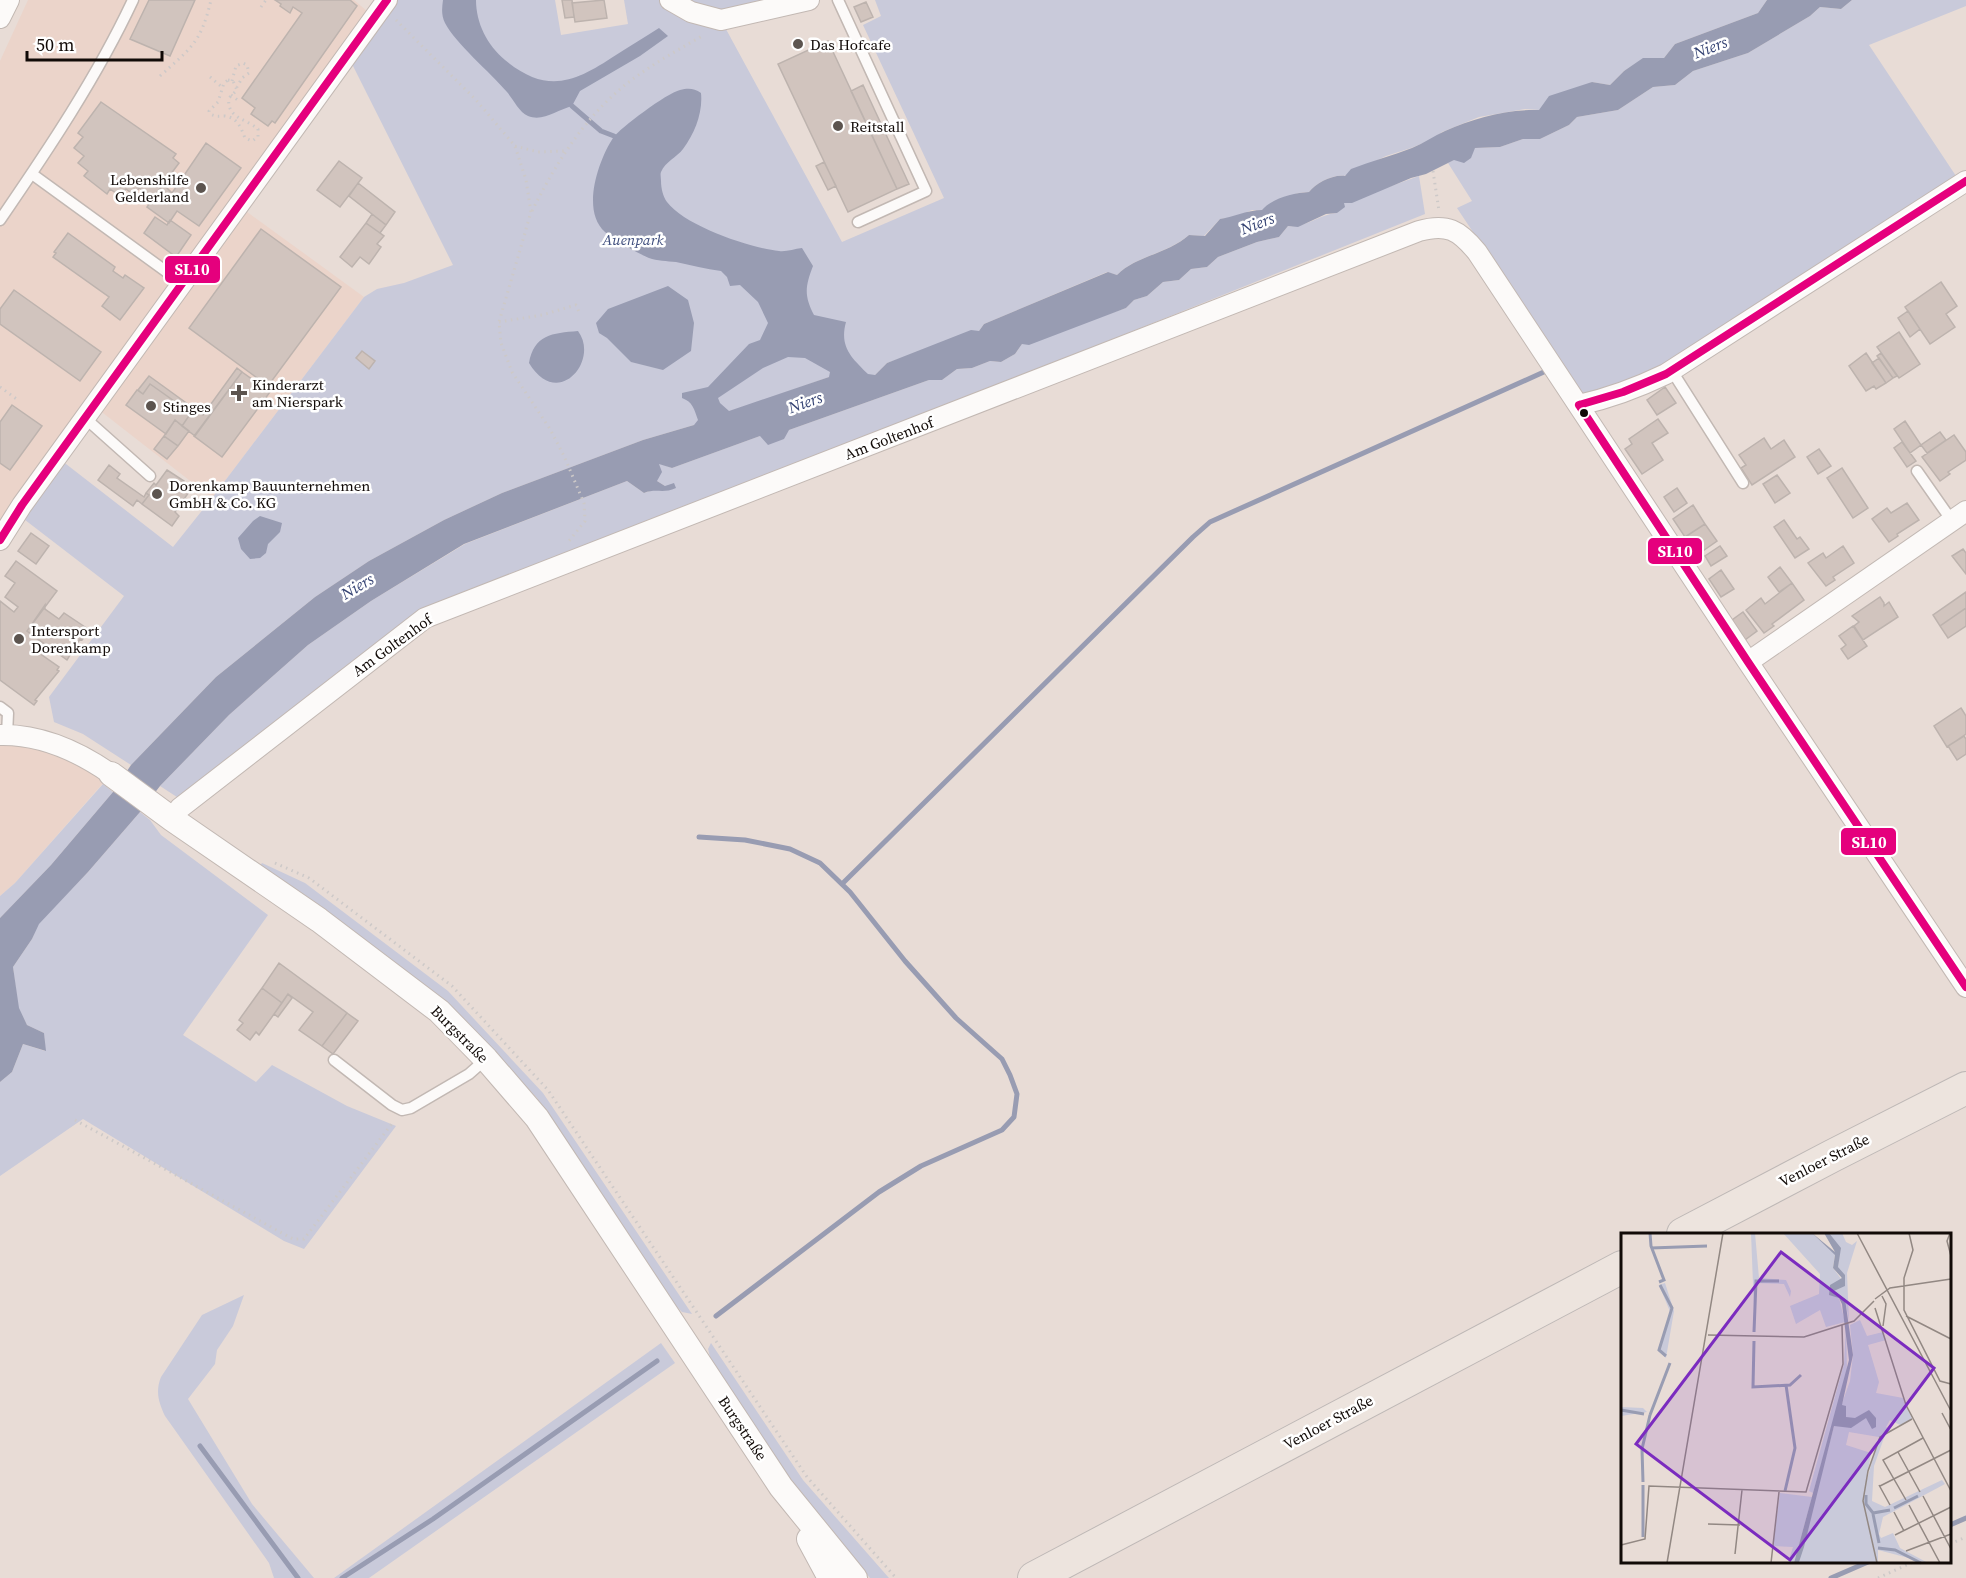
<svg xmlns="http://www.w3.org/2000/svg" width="1966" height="1578" font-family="'Source Serif 4',serif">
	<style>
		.built { fill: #ebd4ca }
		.green { fill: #c9cada }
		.water { fill: #989cb2; fill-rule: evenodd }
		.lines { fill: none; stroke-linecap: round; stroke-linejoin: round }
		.stream { stroke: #989cb2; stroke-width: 5 }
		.building { fill: #d1c4be; stroke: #bdb3ae; stroke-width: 1.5 }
		.service-casing { stroke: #c2b8b3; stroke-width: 13 }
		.minor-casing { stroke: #c2b8b3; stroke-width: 22 }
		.tertiary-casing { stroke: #c2b8b3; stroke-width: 26 }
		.primary-casing { stroke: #beb8b6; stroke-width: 34 }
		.path { stroke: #cdc9c8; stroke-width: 3; stroke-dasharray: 1.5 4.5; stroke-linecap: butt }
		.service { stroke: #fcfaf9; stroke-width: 10 }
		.minor { stroke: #fcfaf9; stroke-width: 20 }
		.tertiary { stroke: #fcfaf9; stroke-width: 24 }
		.primary { stroke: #ede4de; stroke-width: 32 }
		.bus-1-casing { stroke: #fff; stroke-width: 12 }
		.bus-1 { stroke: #e5007d; stroke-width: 8 }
		.poi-dot { fill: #5c544f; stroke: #fff; stroke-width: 2 }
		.bus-dot { fill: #110a07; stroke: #fff; stroke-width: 2 }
		.labels { text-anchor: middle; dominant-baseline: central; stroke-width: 5; stroke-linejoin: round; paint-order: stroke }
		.poi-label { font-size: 15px; fill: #110a07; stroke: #fff; text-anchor: start }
		.park-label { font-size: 15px; font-style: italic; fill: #3e4d7d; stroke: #fff }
		.street-label { font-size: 15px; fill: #110a07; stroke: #fff }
		.water-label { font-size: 16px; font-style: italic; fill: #364474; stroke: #fff }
		.inset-river { fill: none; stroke: #989cb2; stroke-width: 3 }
		.inset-road { fill: none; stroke: #928883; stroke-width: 1.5 }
		.view { fill: #7b2cbf; fill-opacity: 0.15; stroke: #7b2cbf; stroke-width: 3 }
		.inset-edge { fill: none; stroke: #110a07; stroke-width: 3 }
		.line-badge { stroke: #fff; stroke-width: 2 }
		.badge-label { font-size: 16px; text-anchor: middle; font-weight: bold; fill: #fff }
	</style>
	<rect width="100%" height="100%" fill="#e8dcd6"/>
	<path class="built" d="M28,0H354L375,18L239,206L364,297L212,498L94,406L0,529V61Z
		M0,735L111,774L15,883L0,896Z"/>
	<path class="green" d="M387,0H555L561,35L628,24L624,0H807L721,20L842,242L944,198L863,25L881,16L875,0H1767L1758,13L1675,44L1664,58L1643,59L1624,71L1610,85L1592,82L1539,110L1525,109L1479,117L1442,132L1433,139L1411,148L1386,156L1344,176C1333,174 1316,183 1309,192L1298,193L1262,210H1252L1235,217L1220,219L1204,236L1189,235C1167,254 1135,256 1117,275L1107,272L984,324L979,331L887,363L875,375L829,377L694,425L643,440L502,493L444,520L369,561L315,597L284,622L216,677L131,765L83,734L54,722L49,697L124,596L16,513L57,457L173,547L212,498L364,297L377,289L404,283L453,265L348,56Z
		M1852,0H1966V6L1869,45L1958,179L1635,382L1582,396L1457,208L1472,201L1448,163L1475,148L1500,147L1523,139H1540L1569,125L1577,117L1618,110L1653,87L1675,85L1693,71L1748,53L1810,16L1820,7L1841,9Z
		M1419,176L1425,214L871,436L420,613L180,799L160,786L229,715L308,645L371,601L465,544L627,481L644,493L665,486L657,481L659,463L672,468L760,436L789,430L929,380H942L957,369L972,368L990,361L1001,362L1015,354L1022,344L1126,308L1134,300L1147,296L1163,282L1179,280L1191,269L1207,267L1218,257L1257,242L1279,237L1288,226C1306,228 1320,214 1337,213L1344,203Z
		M103,784L113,792L51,865L0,918V896L15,883Z
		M140,812L150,820L161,835L268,915L183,1035L256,1082L272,1065L347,1106L396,1126L304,1249L284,1241L83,1119L0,1176V1082L12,1072L23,1044L45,1051L44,1033L27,1025L18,1008L13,967L32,939L38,924L88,872Z
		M262,863L305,883L448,991L543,1093L692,1314L682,1312L675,1305L537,1098L446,1003L260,866Z
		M244,1295L233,1326L217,1350L215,1364L188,1399L252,1504L314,1578H274L269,1563L165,1416C159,1403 155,1392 161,1377L202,1315Z
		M661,1343L675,1363L369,1578H334Z
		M711,1343L803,1480L889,1578H870L792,1483L711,1361L708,1349Z"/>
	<path class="water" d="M443,0H476C476,23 487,45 505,60C548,95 575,82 616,55C630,46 645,37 659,28L668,36L640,56L580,91L572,106C557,110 543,122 528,116C519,112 513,99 507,92C490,72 456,44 445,23C441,15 442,8 443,0Z
		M1767,0H1852L1841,9L1820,7L1810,16L1748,53L1693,71L1675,85L1653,87L1618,110L1577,117L1569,125L1540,139H1523L1500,147L1475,148L1471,158L1464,163L1454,160L1426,174L1411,178L1352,203H1344L1345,207L1337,213L1326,214L1298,227L1288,226L1279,237L1257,242L1218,257L1207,267L1191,269L1179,280L1163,282L1147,296L1134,300L1126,308L1029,345L1022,344L1015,354L1001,362L990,361L972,368L957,369L942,380H929L789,430L784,439L768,445L760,436L672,468L659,464L662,472L657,481L665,486L674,483L676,488C663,494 656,488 644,493L627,481L464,544L371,601L308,645L229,715L160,786L140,812L88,872L39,924L32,939L13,967L19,1008L27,1025L44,1033L46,1051L23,1044L12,1072L0,1082V918L51,865L113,792L131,765L216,677L315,597L369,561L444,520L502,493L643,440L694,425L698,420C694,409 693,402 682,398V393L708,387L749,344L760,340L768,323L758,302L740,285L730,286L727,277L721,271C706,269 691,265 676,262C667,261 657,261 649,258C639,254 613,239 605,232C581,211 598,161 613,138C620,128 667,93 680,90C688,88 694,88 701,93C703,112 695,133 683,149C677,157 665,162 661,172C660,174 661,178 661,181C661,188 663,197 667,202C685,226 750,248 779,251C786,252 794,249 802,248L813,266C805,287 804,295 814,315L846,322C839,347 852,358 868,374L875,375L887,363L971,330L979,331L984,324L1108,272L1117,275C1135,256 1168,254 1189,235L1205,236L1220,219C1234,217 1247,210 1262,210C1273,198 1293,193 1309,192C1316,183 1333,174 1345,176L1351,169C1371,161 1392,156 1412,148C1424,143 1434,136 1445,131C1474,118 1507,109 1539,110L1549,96L1592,82L1610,85L1624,71L1643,58H1664L1675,44L1758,13ZM788,357L805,358L830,372L829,377L729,411L720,403L718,398L763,368Z
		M668,286L688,300L694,323L691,351L663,370L631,362L607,338L599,333L596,323L608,309Z
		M578,331C600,360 558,411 529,363C534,335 552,333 578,331Z
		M260,516L282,523L280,532L268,544L266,553L260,558L250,559L241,549L238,538L253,521Z"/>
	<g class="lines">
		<path class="stream" d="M572,106L601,131L614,136
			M699,837L745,840L790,849L820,863L850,892L905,961L956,1018L1002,1059L1010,1075L1017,1094L1014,1117L1002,1130L921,1166L879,1192L716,1316
			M842,884L1193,537L1210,522L1546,371
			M200,1446L298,1578
			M1950,1525L1966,1518
			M342,1578L433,1519L657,1361
			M1831,1578L1868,1562"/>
	</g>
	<path class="building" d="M149,0H195L170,56L130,39Z
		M275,0H350L357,6L275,123L272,121L268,126L251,114L255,108L242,98L302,13L293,7L290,13L280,6L281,4Z
		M562,0H572L574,17L565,18Z
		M604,0L607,18L575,22L572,3Z
		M866,2L873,17L861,22L854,7Z
		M828,41L897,189L848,212L778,64Z
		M863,85L909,184L897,189L851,91Z
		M101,102L176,154L173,158L179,163L153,198L139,188L134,195L126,189L120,196L110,189L107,194L84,176L88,171L78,163L84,156L74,148L83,137L78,133Z
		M206,143L241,168L199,226L177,211L169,223L147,207L163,184L172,193Z
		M339,161L362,178L340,207L317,190Z
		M824,162L836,186L828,190L816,166Z
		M358,183L395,212L386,225L349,196Z
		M372,214L386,225L380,233L366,223Z
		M155,217L167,225L170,220L191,235L176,257L144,233Z
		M366,223L384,236L377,244L381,247L369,264L360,257L352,267L340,257Z
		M261,229L341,287L268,386L189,328Z
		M68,233L115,267L113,271L123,278L125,275L144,288L120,320L102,306L109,297L53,257L56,253L54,252Z
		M1941,282L1957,306L1946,314L1955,327L1930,344L1905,307Z
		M14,290L101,352L80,381L0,324V309Z
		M1908,311L1920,329L1910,337L1898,318Z
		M1899,332L1920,364L1899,378L1877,347Z
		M362,351L375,361L369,369L356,358Z
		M1866,353L1886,383L1876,389L1874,386L1866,391L1849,366Z
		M1881,353L1897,376L1893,378L1877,356Z
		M1879,358L1893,378L1886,383L1872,363Z
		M237,368L242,372L195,436L182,426L191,413L150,384L143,394L138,390L149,376L203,415Z
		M242,372L270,392L222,457L194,436Z
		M150,384L191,413L182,426L175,420L166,434L126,405L137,390L143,394Z
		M1665,387L1676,403L1657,415L1647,400Z
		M12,405L42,426L10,470L0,463V422Z
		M1658,419L1668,433L1652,443L1663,460L1642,474L1625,449L1632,444L1629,439Z
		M175,420L189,431L178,446L164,436Z
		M1905,421L1921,445L1910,453L1894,429Z
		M1940,432L1946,440L1927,453L1921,445Z
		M1954,435L1966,452V460L1948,472L1950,474L1940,481L1922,457Z
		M164,436L178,446L167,459L154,449Z
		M1764,438L1771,449L1784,440L1795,457L1752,485L1741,468L1746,465L1739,455Z
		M1902,442L1916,461L1907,467L1894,448Z
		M1819,449L1831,466L1818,474L1807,457Z
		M109,465L120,474L117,478L144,497L146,493L149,495L142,504L137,500L133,506L98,480Z
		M1842,468L1868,508L1853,518L1827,478Z
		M167,470L184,481L181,486L189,492L175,512L179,516L172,526L142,504L149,495L146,493L154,483L156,485Z
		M1777,475L1790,493L1775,503L1763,484Z
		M1677,488L1687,503L1674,512L1664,497Z
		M1907,503L1919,520L1897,534L1898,536L1889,542L1872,519L1887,508L1891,513Z
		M1693,505L1705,524L1685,537L1673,519Z
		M1784,520L1797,539L1800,537L1809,549L1795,558L1774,527Z
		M1705,524L1717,541L1697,555L1685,537Z
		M31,533L49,546L36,564L18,551Z
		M1720,546L1727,556L1711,566L1705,556Z
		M1843,546L1854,563L1833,577L1835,580L1826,586L1808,563L1823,553L1826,558Z
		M1963,549L1966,553V574L1952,556Z
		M16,561L57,591L27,631L48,647L42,655L59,667L57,670L59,671L35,700L37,701L34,705L0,680V601L14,612L18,607L5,597L15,583L5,576Z
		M1780,567L1792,583L1779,592L1768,577Z
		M1721,570L1734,589L1721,597L1709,579Z
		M1792,583L1804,600L1772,624L1774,626L1764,633L1746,610L1761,598L1765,604Z
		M1966,592V608L1940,626L1933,615Z
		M1880,597L1884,603V606L1889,602L1898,617L1863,640L1854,626L1859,622L1852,616Z
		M45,605V609L59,619L64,613L88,629L87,633L82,640L80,639L67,660L27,631Z
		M1966,608V626L1948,638L1940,626Z
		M1743,612L1757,631L1745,640L1732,620Z
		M1853,626L1867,646L1848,659L1841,649L1846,645L1839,636Z
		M1961,708L1966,716V734L1947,747L1934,726Z
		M1964,736L1966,739V754L1957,760L1948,746Z
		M279,963L347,1013L322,1046L299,1030L313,1012L288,994L282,1003L262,988Z
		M262,988L282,1003L259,1035L256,1032L250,1040L237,1030L243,1023L239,1020Z
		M288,994L292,998L278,1017L274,1014Z
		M347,1013L358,1021L333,1054L322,1046Z"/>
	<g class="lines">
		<defs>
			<path id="service" d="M838,0L926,191L858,222
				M32,174L182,283
				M0,220C48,150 97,77 133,0
				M1672,371L1743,483
				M85,418L150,476
				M1917,471L1952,521
				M0,707L8,713L7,735
				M334,1060L392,1105L402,1110L411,1108L469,1074L486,1059"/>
			<path id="minor" d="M670,0L691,12L721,20L809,0
				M0,18L9,0
				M1579,405C1610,398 1637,388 1666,374L1966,181
				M0,540L22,505L387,0
				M1748,662L1966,511
				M0,735C41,734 78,751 111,774
				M172,819L180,808L425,618L1419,231C1447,223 1459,230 1477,252L1748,662L1966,987"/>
			<path id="tertiary" d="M111,774L172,819L319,920L439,1011L486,1059L537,1118L781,1487L855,1578
				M809,1539L830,1578"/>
			<path id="primary" d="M1683,1234L1832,1156L1966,1088
				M1034,1578L1622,1267"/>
		</defs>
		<use href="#service" class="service-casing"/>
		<use href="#minor" class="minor-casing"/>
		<use href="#tertiary" class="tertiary-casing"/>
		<use href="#primary" class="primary-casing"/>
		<path class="path" d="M261,7L266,0
			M396,20L476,100L515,146L526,180L531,212L499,322L501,343L512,372L550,429L564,456L584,503L585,521L569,541
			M160,76C191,48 201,43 211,0
			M210,77L223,88
			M228,80L233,81L237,90L229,98C226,118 247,119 258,129V137L252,141L245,138C241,128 238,118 225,116C219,116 216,117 210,114L209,111L218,102L224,83Z
			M232,81L236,66L243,63L247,65L249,73L242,78L237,87
			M231,95L239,101
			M515,146L538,152L565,151
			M1433,171L1439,211
			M532,211C558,159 589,110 637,76C658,61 681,48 704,35
			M499,322L542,315L576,305L579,312
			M0,387L18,400
			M275,863L309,878L452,986L548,1090L807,1477L896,1578
			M75,1120L293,1239H304L394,1121
			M1950,1544L1966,1537
			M1878,1578L1913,1562"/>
		<use href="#service" class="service"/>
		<use href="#minor" class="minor"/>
		<use href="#tertiary" class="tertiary"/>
		<use href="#primary" class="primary"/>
		<defs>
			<path id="bus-1" d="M1579,405L1748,662L1966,987
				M1579,405L1623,392L1666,374L1966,181
				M0,540L22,505L387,0"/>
		</defs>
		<use href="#bus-1" class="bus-1-casing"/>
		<use href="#bus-1" class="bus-1"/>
	</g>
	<g class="poi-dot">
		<circle cx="798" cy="44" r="6"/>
		<circle cx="838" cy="126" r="6"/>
		<circle cx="201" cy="188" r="6"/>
		<path d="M236 384h6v6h6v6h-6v6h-6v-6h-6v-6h6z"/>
		<circle cx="151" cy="406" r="6"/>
		<circle cx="157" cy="494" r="6"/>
		<circle cx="19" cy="639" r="6"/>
	</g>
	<circle class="bus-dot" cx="1584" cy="413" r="5"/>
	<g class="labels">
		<g class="poi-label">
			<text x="810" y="44">Das Hofcafe</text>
			<text x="850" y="126">Reitstall</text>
			<text x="189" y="179" text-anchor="end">Lebenshilfe<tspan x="189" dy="17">Gelderland</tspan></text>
			<text x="252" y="384">Kinderarzt<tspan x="252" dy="17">am Nierspark</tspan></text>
			<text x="163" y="406">Stinges</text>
			<text x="169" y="485">Dorenkamp Bauunternehmen<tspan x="169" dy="17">GmbH &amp; Co. KG</tspan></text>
			<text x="31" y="630">Intersport<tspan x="31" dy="17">Dorenkamp</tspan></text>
		</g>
		<g class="park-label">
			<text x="633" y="239">Auenpark</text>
		</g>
		<g class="street-label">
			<text transform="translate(889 438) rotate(-21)">Am Goltenhof</text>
			<text transform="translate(392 645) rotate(-36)">Am Goltenhof</text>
			<text transform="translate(460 1034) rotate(45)">Burgstraße</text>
			<text transform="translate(1824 1160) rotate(-27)">Venloer Straße</text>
			<text transform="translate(1328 1422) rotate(-28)">Venloer Straße</text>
			<text transform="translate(743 1428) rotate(56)">Burgstraße</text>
		</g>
		<g class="water-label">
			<text transform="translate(1710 47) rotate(-21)">Niers</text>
			<text transform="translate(1257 223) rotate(-21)">Niers</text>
			<text transform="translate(805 402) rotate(-20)">Niers</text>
			<text transform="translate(357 586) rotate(-31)">Niers</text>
		</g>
	</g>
	<g transform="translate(1621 1233)">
		<rect width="330" height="330" fill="#e8dcd6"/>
		<path d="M130,0H134L138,45L165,47L170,58L169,64L163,51L135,50L134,101ZM162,0H191L214,21L212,35L221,47L212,51V62L218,65L224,89L205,94L199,77L175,91L169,73L198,61L199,41ZM208,0H221L225,9L231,12L236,8L226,40L228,88L224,66L213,58L223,53L217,34L218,22ZM44,50L53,78L45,125L37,116L50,81L38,52ZM239,87L246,103L262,99L265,107L247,112L258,149L255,160L282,165L291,186L279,192L269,187L265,194L271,198L264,202L253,233L251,268L264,274L321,247L324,251L262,284L258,301L260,305L272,300L279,315L307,330L257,317V330H177L213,193L229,148L232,122L229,92ZM228,199L258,204L245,250L250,220L225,212ZM225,93L226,140L192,260L188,258L223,131ZM0,174L22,175L26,179L0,183ZM159,260L191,264L173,330H167L172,314L152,313Z" fill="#c9cada" fill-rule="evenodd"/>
		<path d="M191,0L214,19L203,0H208L220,15L217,34L224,42V53L213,58L224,66L232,122L221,172L225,173V184L234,185L248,177L255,185V194L251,196L245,185L230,195L213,193L183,314L178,329L173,330L228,127L221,71L218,65L208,62L209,52L221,45L212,35L214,22Z" fill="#989cb2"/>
		<path class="inset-river" d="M29,0L30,13L43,47L38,49M30,15L86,13M39,52L51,75L38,117L45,123M133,99L135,48H158M133,108L132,154L169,152L180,142M0,177L23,181M29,182L49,130M22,249L21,216L29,182M164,258L174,215L165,152M245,262V271L252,280L269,277M273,275L297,263M252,281L258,310M22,304V252M257,315L274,317L300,330"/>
		<path class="inset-road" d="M236,0L330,178M288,0L292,17L283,45V77L319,148L330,151M329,0L326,8L330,23M261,63L265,71L262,93M254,66L269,55L330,46M254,75L285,172L330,258M285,83L330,106M87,102L183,104L233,88L253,68M321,180L330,197M277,219L299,259M258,252L269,272M259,253L330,217M302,263L330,316M285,267L262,227L302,205M288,272L319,330M273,279L283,298M87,291L119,292M274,302L330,274M0,312L24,306L28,253L185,259L222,131L221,92M285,318L330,301M114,321L121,257M46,330L102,0M150,330L158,259M256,330L242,268L247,238L259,204L291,186"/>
		<path class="view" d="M160,19L313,135L169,327L15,211Z"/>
		<rect width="330" height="330" class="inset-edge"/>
	</g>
	<g class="line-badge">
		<rect x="164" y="255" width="57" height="29" rx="6" fill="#e5007d"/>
		<rect x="1647" y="537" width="56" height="28" rx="6" fill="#e5007d"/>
		<rect x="1840" y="827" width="57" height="29" rx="6" fill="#e5007d"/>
	</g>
	<g class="badge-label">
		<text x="192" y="275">SL10</text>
		<text x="1675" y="557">SL10</text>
		<text x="1869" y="848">SL10</text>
	</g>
	<path d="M27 51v9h135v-9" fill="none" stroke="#110a07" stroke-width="3"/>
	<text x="36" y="51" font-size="18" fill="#110a07" stroke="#ffffff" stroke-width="4.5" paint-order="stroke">50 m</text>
</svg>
